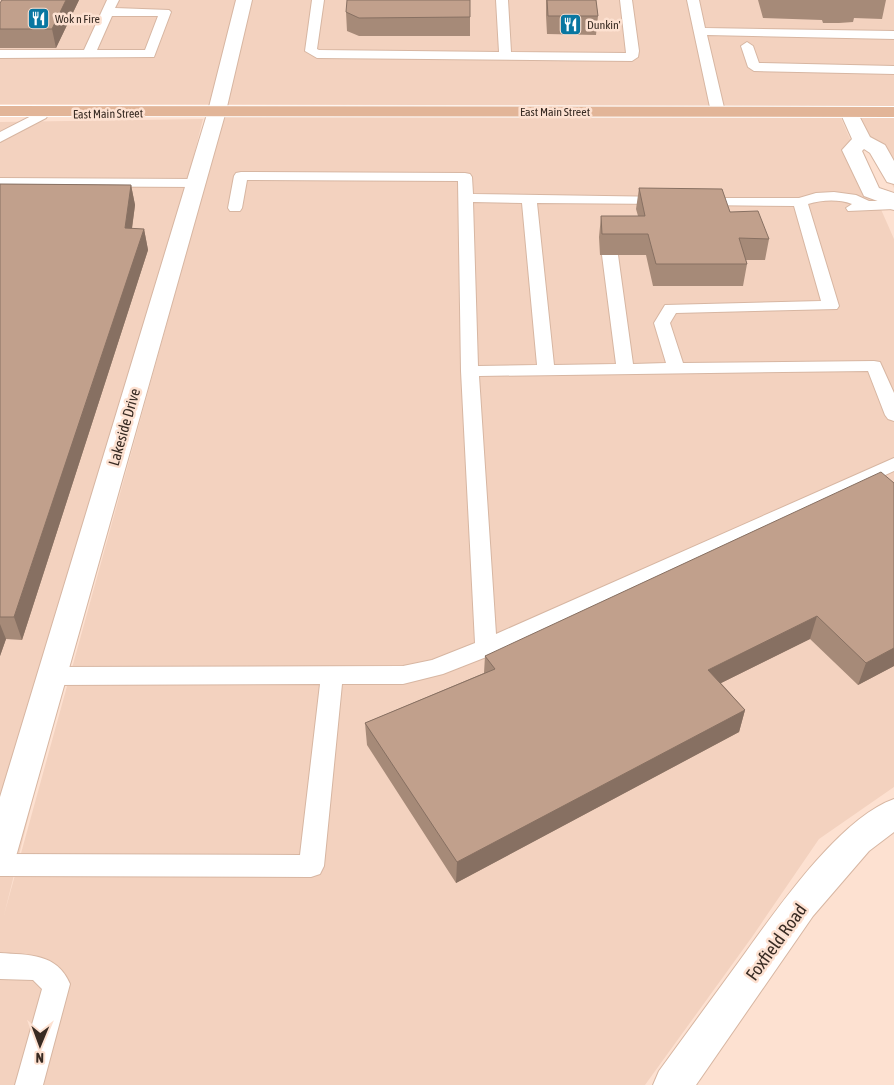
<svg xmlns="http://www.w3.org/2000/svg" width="894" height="1085" font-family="'Asap Condensed',sans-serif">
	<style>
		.built { fill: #f3d2bf }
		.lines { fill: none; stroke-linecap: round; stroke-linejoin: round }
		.service-casing { stroke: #d7b6a2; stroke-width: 2 }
		.minor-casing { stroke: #d7b6a2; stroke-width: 2 }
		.tertiary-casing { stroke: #d7b6a2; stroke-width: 2 }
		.primary-casing { stroke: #fff; stroke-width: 2 }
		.service { fill: #fff; fill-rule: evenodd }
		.minor { fill: #fff; fill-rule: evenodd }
		.tertiary { fill: #fff; fill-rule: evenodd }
		.primary { fill: #e2b598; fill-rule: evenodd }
		.wall { fill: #a68a78 }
		.shaded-wall { fill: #877062 }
		.building { fill: #c1a08c; stroke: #877062 }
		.labels { text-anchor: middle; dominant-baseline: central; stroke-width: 5; stroke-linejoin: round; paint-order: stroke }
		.far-poi-label { font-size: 12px; fill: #382b23; stroke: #fde1d1; text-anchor: start }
		.far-street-label { font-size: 12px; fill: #382b23; stroke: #fde1d1 }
		.street-label { font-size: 15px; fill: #382b23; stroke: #fde1d1 }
		.near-street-label { font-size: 18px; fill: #382b23; stroke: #fde1d1 }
	</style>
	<rect width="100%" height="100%" fill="#fde1d1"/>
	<path class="built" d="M0,0H894V106L0,104Z
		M224,116H840L894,239V787L819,839L752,937L645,1085H0V122L203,119L4,915Z
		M894,117V188L859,118Z"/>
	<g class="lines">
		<defs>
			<path id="service" d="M107,0H119L115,8L169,10L171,12L154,57L0,58V50H84ZM112,16H158L145,50H97Z
				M312,0H324L317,49L319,50L499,52L496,0H508L511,52L626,53L620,0H632L639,51L638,57L632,61L317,58L305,51Z
				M687,0H699L705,28L894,31V39L707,35L725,112L718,116L711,112Z
				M747,42L753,46L759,63L894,66V74L754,71L748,67L741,46Z
				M41,111L46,112L48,115L46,118L0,142V132Z
				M241,172L465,173L470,174L472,177L473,194L669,197L671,200L669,203L664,204L537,203L554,365L616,364L602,255L605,252H615L618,255L633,364L666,363L654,323L665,305L821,301L794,206L700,205L695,204L693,201L695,198H799L816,193L834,192L856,195L869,201H894V209L848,211L846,208L852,204C838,199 822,200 808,204L839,306L837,309L676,313L670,323L683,363L874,361L880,362L894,393V421L888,419L885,415L868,371L479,376L496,634L894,458V471L494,654L443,674L403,684H342L324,866L320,874L311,877L0,876V854L300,855L320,684L52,685L44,682L41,676L44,670L52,667L403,666L432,660L475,643L461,371L458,181L247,180L242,208L240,211H230L228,208L234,176L236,173ZM473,202L522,203L537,365L478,366Z
				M0,178L196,179L201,180L203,183L201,186L196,187L0,186Z
				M0,953C29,955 57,953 70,984L43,1085H15L42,989L33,980L0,979Z"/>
			<path id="minor" d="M236,0H252L226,111L17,853L12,864L0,868V797L208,111Z
				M849,107L855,108L870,137L885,145L894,161V184L887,182L870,153L864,149L862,151L879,188L894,193V210L887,208L883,203L864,196L842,150L852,139L840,112L843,108Z"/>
			<path id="tertiary" d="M894,799V832L869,851L813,916L696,1085H653L659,1071C686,1034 713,997 740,960C775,912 838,819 894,799Z"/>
			<path id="primary" d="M0,106L894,107V117L0,116Z"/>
		</defs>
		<use href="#service" class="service-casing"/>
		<use href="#minor" class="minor-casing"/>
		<use href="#tertiary" class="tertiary-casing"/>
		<use href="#primary" class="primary-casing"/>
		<use href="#service" class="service"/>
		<use href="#minor" class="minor"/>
		<use href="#tertiary" class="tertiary"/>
		<use href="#primary" class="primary"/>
	</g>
	<path class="wall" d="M79,0L56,48H0V3Z
		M546,0H596L598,16L596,35L547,34L546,15Z
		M758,0H886L882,19L854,18L853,22L839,23H823L822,20L763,18Z
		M346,12L470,17V36H359L347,31Z
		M0,184L131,185L135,205L132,229H144L148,250L22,640L6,639L0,656Z
		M639,188L730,212L769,239L765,260H746L747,264L743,286H653L646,255H600L599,237L601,216H638L636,209Z
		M894,483V666L858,685L810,639L721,683L745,710L739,732L456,883L367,745L365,723L484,673L485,656Z"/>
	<path class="shaded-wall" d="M66,0H79L56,48L52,29Z
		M131,185L135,205L129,249L125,228Z
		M144,229L148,250L22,640L14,617Z
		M817,616L810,639L703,692L708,670Z
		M0,624L6,639L0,656Z
		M894,648V666L858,685L866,663Z
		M745,710L739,732L456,883L457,862Z"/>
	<path class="building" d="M2,0H66L52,29H0V3Z
		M347,0H470V17L359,18L346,12Z
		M547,0H596L598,16H548Z
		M0,184L131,185L125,228L144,229L14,617H0Z
		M639,188L722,189L730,212L758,211L769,239L739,238L747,264H656L648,234H602L601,216H645Z
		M881,472L894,483V648L866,663L817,616L708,670L745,710L457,862L365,723L495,669L485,656Z"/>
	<defs>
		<symbol id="restaurant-square" viewBox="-11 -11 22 22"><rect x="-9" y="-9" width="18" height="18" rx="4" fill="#0977a1" stroke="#fde1d1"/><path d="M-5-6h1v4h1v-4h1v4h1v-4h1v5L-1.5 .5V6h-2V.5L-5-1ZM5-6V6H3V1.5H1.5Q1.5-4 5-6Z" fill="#fff"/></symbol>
	</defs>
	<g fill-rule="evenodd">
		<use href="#restaurant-square" x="26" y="6" width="25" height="25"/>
		<use href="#restaurant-square" x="558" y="12" width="25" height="25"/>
	</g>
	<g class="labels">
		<g class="far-poi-label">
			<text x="55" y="19">Wok n Fire</text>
			<text x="587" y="25">Dunkin'</text>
		</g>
		<g class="far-street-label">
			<text x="555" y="112">East Main Street</text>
			<text transform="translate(108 114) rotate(-1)">East Main Street</text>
		</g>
		<g class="street-label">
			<text transform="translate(124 427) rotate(-74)">Lakeside Drive</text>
		</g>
		<g class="near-street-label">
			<text transform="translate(776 942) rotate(-54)">Foxfield Road</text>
		</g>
	</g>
	<g transform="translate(40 1045) rotate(181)" stroke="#fde1d1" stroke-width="4" paint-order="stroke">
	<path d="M0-4L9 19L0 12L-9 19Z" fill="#382b23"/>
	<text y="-8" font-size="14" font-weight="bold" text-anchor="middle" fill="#382b23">N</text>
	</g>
</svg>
